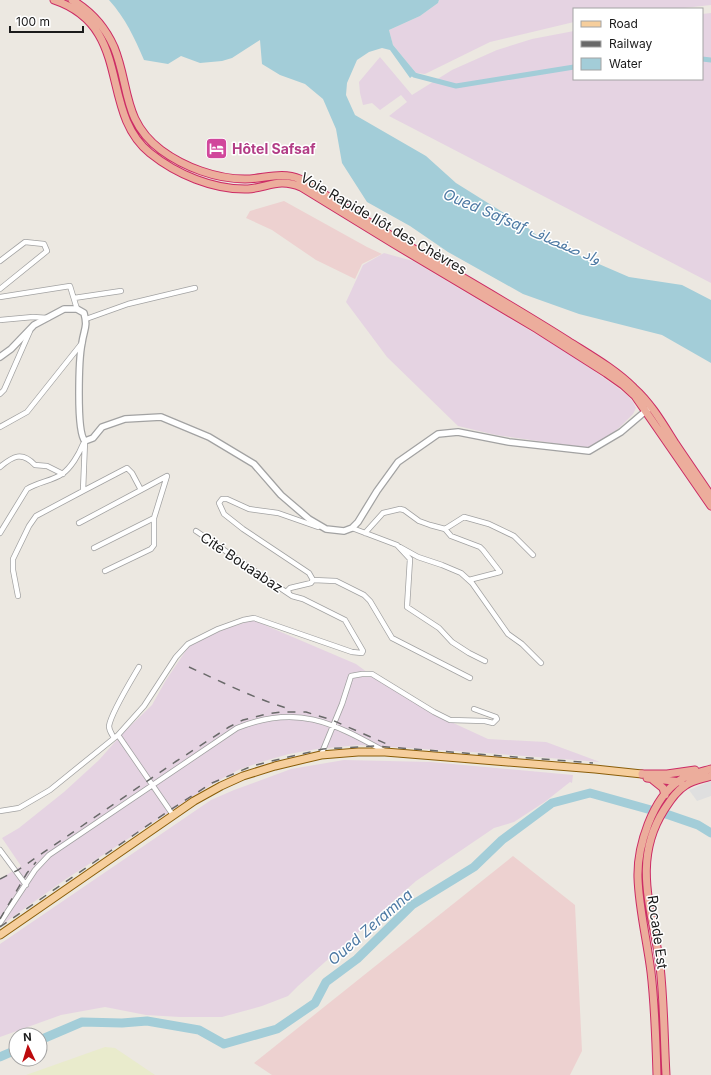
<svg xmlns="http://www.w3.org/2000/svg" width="711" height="1075" font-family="Inter,'Noto Sans Arabic',sans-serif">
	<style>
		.commercial { fill: #edd1d0 }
		.industrial { fill: #e5d3e2 }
		.farmland { fill: #e9ebcc }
		.parking { fill: #dfdfdf }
		.water { fill: #a3cdd8 }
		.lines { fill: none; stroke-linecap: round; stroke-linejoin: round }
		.canal { stroke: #a3cdd8; stroke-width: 5 }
		.river { stroke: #a3cdd8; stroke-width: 9 }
		.minor-casing { stroke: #a2a2a2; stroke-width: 6 }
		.tertiary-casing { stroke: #a2a2a2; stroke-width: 8 }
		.primary-casing { stroke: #8a5d08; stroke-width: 9 }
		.trunk-casing { stroke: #cc2c65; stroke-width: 9 }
		.minor { stroke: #fff; stroke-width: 4.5 }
		.tertiary { stroke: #fff; stroke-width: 5.5 }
		.primary { stroke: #f6ce9c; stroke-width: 7 }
		.trunk { stroke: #ecad9c; stroke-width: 7 }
		.rail { stroke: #696969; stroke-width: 1.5; stroke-dasharray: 8 8; stroke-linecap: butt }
		.labels { text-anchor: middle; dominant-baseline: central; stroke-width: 3; stroke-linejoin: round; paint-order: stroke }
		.hotel-label { font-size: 14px; font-weight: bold; fill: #b23c85; stroke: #fff; text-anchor: start }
		.street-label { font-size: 14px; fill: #1b1b1b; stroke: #fff }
		.water-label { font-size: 15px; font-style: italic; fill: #4e7aa4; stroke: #fff }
	</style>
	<rect width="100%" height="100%" fill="#ece8e1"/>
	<path class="commercial" d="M284,201L367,247L382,254L362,264L355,279L316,260L272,230L246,218L250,211Z
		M513,856L575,905L582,1051L570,1075H272L254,1063Z"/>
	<path class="industrial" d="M439,0H711V5L675,9H574V22L490,42L425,74L416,73L393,45L389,30L420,16L438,3Z
		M711,13V283L389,116L407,102L401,95L380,110L372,103L363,105L360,93L359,82L380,57L412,95L452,70L497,50L532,39L574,31V79H702V14Z
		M384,253L413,261L571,355L617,387L628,396L633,402L636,408L633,414L620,427L606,438L588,448L496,435L458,426L387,357L346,302L363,265Z
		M253,620L356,664L371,675L436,715L488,739L546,742L600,762L486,753L359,745L317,749L289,754L261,762L238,770L214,783L66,879L0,926V879L21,866L2,838L19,828L64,792L99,760L122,734L152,705L166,680L189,646L207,635Z
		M344,760L431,762L573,775L572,783L570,782L546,801L514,822L494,828L416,881L298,986L288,996L262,1006L222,1017H180L146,1015L105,1007L61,1015L0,1037V944L211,800L234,790L291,769Z"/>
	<path class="farmland" d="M105,1047L115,1048L155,1075H26Z"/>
	<path class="parking" d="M711,781V796L697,801L689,790Z"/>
	<path class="water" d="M109,0H439L438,3L420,16L389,30L393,45L416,73L410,78L390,50L382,48L369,52L357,60L347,83L346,95L355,115L426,156L456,183L528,228L541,239L629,277L682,285L711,300V363L662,335L579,314L523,294L448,252L410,226L367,202L342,163L336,129L323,99L305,84L280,75L262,64L260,40L232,58L222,61L200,63L181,56L168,64L144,60C134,37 126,19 109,0Z"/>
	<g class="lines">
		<path class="canal" d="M702,59L711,60
			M410,70L414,75L456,86L574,67"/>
		<path class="river" d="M40,1040L82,1022L122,1023L147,1021L199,1030L224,1044L277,1029L315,1003L326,982L357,959L412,905L474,867L502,840L552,803L590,793L669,815L698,825L711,833
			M0,1057L16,1050"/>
		<defs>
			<path id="minor" d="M0,261L25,242L44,244L47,251L0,289
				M0,297L70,286L77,309
				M74,298L121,291
				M86,319L128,304L195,288
				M0,320L33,317L48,318
				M0,394L4,390L30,331
				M0,427L27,412L82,343
				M85,441L83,491L127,468L132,473L141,490L167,476L154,518L94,548
				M0,467C13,456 22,451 35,465L47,466L63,474
				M79,523L141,490
				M352,528L397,545L410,559L407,607L439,628L452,642L469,653L485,661
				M445,529L464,517L489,524L514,536L533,555
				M196,531L289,594
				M0,533L27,489C38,482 52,481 62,474C71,468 79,454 83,444
				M365,533L383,513L400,509L404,510L419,521L430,525L445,529L451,536L480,547L483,550L500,572L469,580
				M400,547L418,557L442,565L461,573L472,583L508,634L522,644L541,663
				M105,571L151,549L154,545V518
				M313,580L336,581L364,595L370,601L392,638L470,678
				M18,596L13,570V559L29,526L36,516L83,491
				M118,735L173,815
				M114,738C112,734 109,731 109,726C111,713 132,679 139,667
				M321,755L342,704L351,676L362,674H372L434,712L450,720L485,721L493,723L497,719L496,717L474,709
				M0,811L19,808L50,790L118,735L144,706L176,657L188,644L218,629L243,620L254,618L352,652L362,653L363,651L345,620L303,599L292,596L289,594L288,590L290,588L311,583L313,580L309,573L243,529L224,514L219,503L222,499H227L249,509L278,513L318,527
				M0,850L26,885
				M0,923L35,870L49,855L237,728C297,704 331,722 384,751"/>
			<path id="tertiary" d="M0,357L11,349L34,325L64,309H77L84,313C88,327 84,329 82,343C79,357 76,432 85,441L93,438L102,427L125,419L161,417L209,437L254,464L281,495L309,519L326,529L344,531L352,528L358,522L377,491L398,462L438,434L458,432L509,442L589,451L621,432L648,409"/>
			<path id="primary" d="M0,935L194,801L221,786L243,776L275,766L321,755L358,752H385L595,769L642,774"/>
			<path id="trunk" d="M54,0C134,27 98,111 150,153C176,174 213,190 248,189C269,187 279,178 301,187L394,244L537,329L606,373L623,385L635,396L711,506
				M72,0C91,11 105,27 114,47C130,86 122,121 161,150C184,167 216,179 245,179C263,179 282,171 300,179C311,184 321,193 332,199C355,214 378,228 402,242C457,274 513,306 568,341C590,355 615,369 634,388C651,403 663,424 675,443C687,461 699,478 711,496
				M642,774H667L695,770
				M647,778L681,782
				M653,780L663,788L665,795
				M657,1075C656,1040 655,1006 651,972C647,940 639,909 638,878C637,847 652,798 680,780C689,774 700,772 711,769
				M666,1075C664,1039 664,1002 660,966C653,911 631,862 664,810C670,801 676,791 686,785C693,780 702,779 711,776"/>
		</defs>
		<use href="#minor" class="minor-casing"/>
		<use href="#tertiary" class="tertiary-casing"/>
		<use href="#primary" class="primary-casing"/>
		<use href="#trunk" class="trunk-casing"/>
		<use href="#minor" class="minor"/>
		<use href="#tertiary" class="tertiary"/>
		<use href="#primary" class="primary"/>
		<use href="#trunk" class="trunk"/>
		<path class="rail" d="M189,667C222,682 255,699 290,709
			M0,879L18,870L175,762L229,727L243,720L267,714L281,712H306L332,720L389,745
			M0,919L27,873L36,862
			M0,927L170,810L212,783L252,766L280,759L323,749L375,746L593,763"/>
	</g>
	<defs>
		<symbol id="hotel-square" viewBox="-11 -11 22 22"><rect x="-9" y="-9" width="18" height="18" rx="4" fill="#d1479c" stroke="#fff"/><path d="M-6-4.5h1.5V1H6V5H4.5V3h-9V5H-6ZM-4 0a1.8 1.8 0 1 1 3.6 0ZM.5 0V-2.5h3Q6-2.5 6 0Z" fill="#fff"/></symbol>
	</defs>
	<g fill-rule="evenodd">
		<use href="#hotel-square" x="204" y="136" width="25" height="25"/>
	</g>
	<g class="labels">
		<g class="hotel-label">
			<text x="232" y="148">Hôtel Safsaf</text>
		</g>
		<g class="street-label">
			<text transform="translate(384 223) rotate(30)">Voie Rapide Ilôt des Chèvres</text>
			<text transform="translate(242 562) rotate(34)">Cité Bouaabaz</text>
			<text transform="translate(658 932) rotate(82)">Rocade Est</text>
		</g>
		<g class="water-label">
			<text transform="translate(522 226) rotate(23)">Oued Safsaf واد صفصاف</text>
			<text transform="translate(370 927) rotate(-41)">Oued Zeramna</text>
		</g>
	</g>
	<rect x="573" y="8" width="130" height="72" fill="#ffffff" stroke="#a4a4a4"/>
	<rect x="581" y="21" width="20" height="6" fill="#f6ce9c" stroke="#a4a4a4"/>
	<text x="609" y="28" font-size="12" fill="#1b1b1b">Road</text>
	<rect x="581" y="41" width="20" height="6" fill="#696969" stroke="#a4a4a4"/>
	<text x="609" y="48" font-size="12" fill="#1b1b1b">Railway</text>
	<rect x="581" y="58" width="20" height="12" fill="#a3cdd8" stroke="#a4a4a4"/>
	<text x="609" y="68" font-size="12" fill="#1b1b1b">Water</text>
	<g transform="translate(28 1047) rotate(356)"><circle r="19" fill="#ffffff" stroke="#a4a4a4"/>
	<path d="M0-3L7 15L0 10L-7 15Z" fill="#bc0a0d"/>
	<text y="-6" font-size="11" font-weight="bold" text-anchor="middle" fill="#1b1b1b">N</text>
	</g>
	<path d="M10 26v6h73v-6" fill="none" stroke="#1b1b1b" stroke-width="2"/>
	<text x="16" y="26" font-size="12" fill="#1b1b1b" stroke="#ffffff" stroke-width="3" paint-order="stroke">100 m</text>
</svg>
